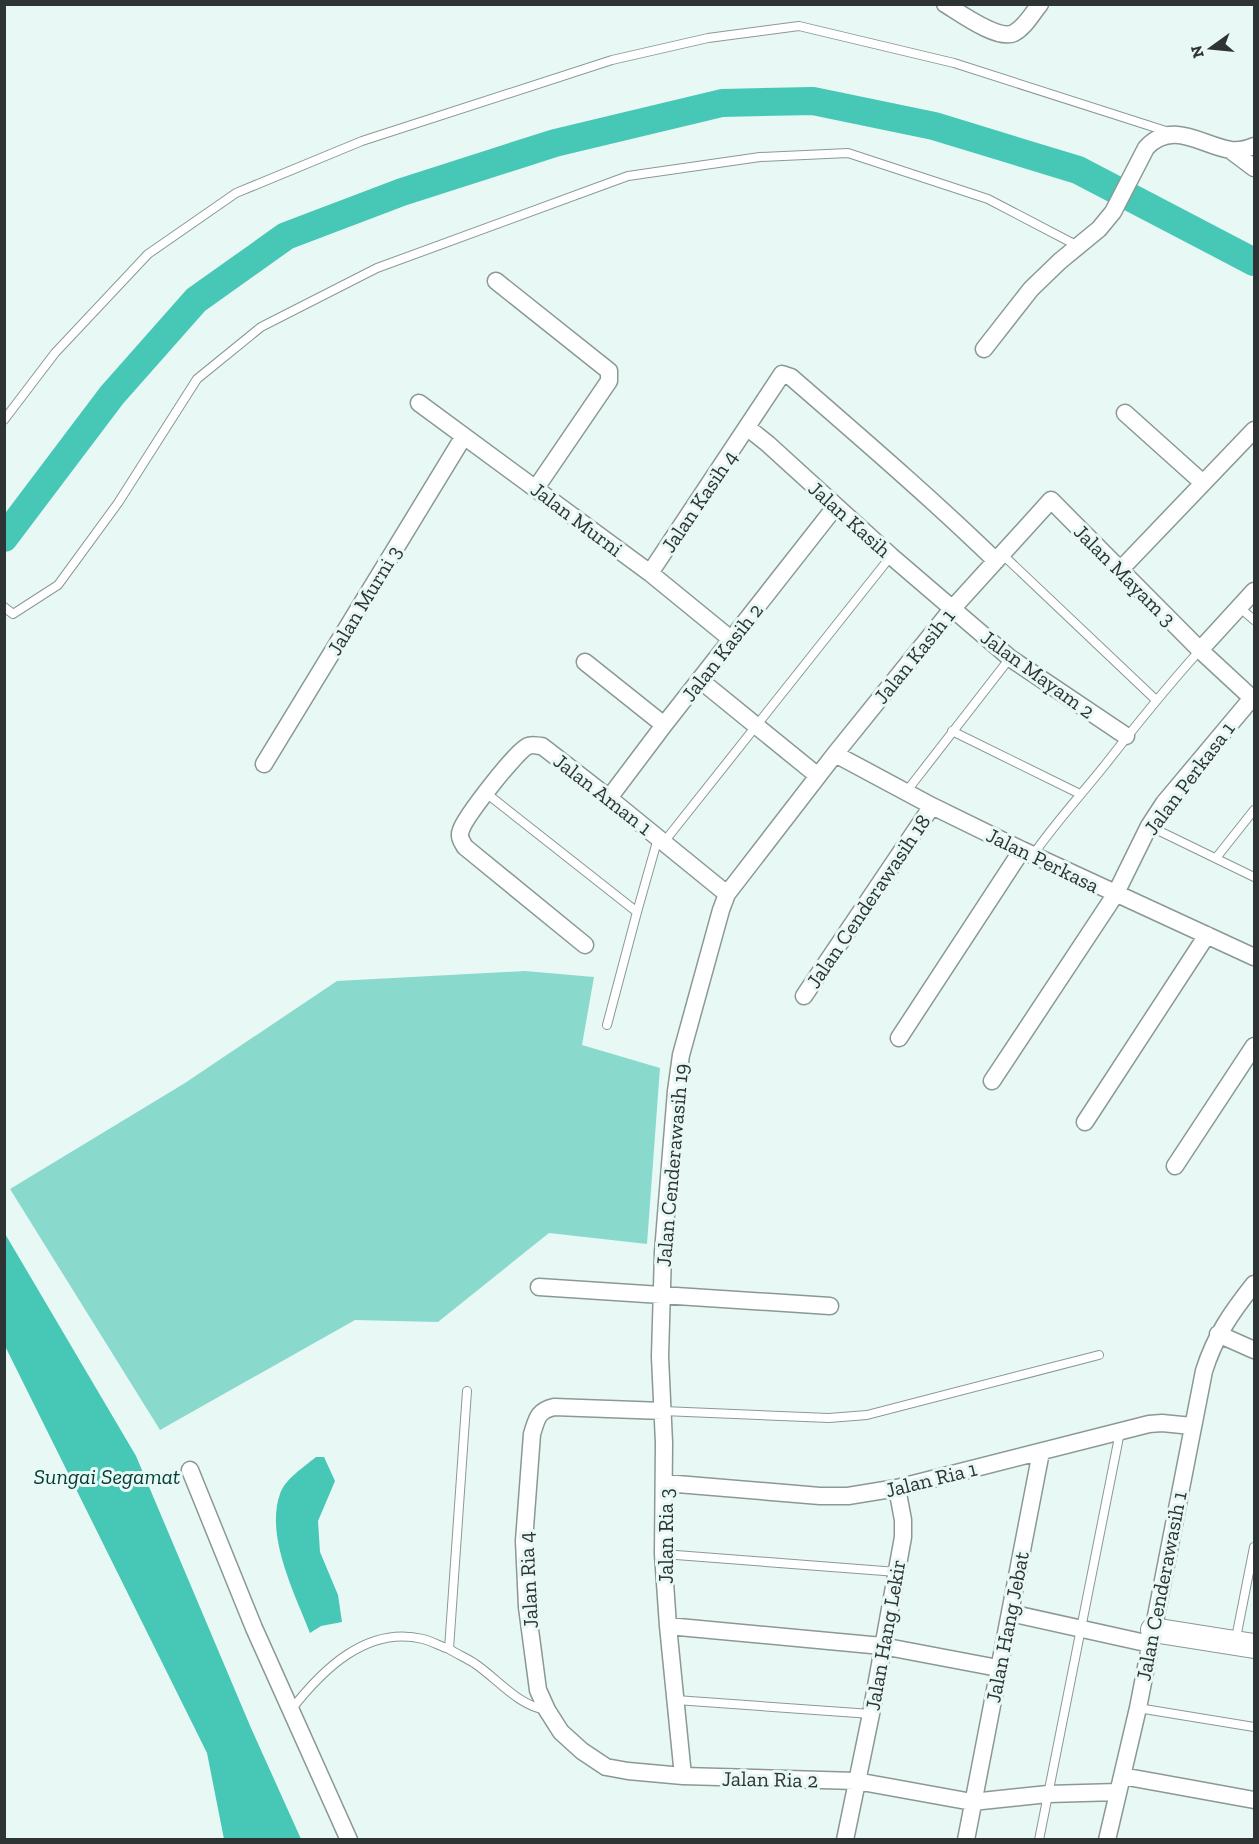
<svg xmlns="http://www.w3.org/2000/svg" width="1259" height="1844" font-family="'Zilla Slab',serif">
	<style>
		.green { fill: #89dacd }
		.water { fill: #47c7b5 }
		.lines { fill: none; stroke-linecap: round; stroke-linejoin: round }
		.river { stroke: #47c7b5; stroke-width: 28 }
		.lane-casing { stroke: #8a9996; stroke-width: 10 }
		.street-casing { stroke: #8a9996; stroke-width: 19 }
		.secondary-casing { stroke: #8a9996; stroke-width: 26 }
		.lane { stroke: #fff; stroke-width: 8 }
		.street { stroke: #fff; stroke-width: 16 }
		.secondary { stroke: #fff; stroke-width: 24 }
		.labels { text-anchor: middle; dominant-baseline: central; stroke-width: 6; stroke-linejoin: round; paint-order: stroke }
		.street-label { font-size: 21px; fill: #2e3433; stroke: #e8f8f5 }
		.water-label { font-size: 22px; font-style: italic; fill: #003c35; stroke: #e8f8f5 }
	</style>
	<rect width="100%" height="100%" fill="#e8f8f5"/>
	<path class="green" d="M525,971L594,977L582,1045L660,1068L647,1244L549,1233L438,1322L355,1320L160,1430L10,1189L185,1083L337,981Z"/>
	<path class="water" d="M4,1232L136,1456L251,1728L301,1839H224L207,1753L5,1346Z
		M316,1457H324L335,1481L318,1521L320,1552L338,1595L342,1622L321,1626L310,1633C295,1594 265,1536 280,1494C285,1479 304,1467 316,1457Z"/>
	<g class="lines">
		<path class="river" d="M4,538L112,395L196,300L286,236L402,192L555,143L722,103L813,101L934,126L1078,170L1254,262"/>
		<defs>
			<path id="lane" d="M4,420L55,353L148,254L236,193L362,141L612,60L708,38L799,26L954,63L1169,132
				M1002,554L1156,700
				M4,607L13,614L58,585L118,503L197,379L261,327L377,268L628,176L760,157L848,153L988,199L1078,246
				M1239,607L1254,620
				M952,731L1080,794
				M906,792L1010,658
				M486,793L637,912L658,838
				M1149,826L1254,877
				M664,842L891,556
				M1033,855C1055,823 1081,795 1105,765C1136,725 1167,687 1200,650
				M1216,858L1254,810
				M607,1025L637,912
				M467,1391L449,1649C457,1654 466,1658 474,1663C498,1679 517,1705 546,1710
				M663,1411L829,1418L867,1415L1099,1355
				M663,1554L897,1572
				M1235,1643L1254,1547
				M676,1700L871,1714
				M1138,1708L1254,1727
				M291,1710C322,1670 367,1625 423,1639C431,1641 440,1646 449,1649
				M1039,1840L1120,1432"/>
			<path id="street" d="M945,4C960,13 998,41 1014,33C1025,27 1032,14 1040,4
				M1230,150L1254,168
				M496,281L609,371V381L536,488
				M984,349L1031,289L1060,261L1099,229L1113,212L1146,148C1172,119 1203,146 1231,150C1240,151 1247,149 1254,146
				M419,403L650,573L732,640
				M1125,413L1203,483
				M748,428L768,444L891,556L1010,658L1126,736
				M1120,570L1254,430
				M650,573L782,374L791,377C860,437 930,497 996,561
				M1200,650L1254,591
				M585,662L664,725
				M700,680L818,776
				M835,754L932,806L1022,850L1254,957
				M264,764L464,436
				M609,798L664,725L836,506
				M585,945L465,847C462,842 458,837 461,830C465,817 517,750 528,746C532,744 537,746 542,746L609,798L727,894
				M804,996L932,806
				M899,1038L1022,850
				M992,1081L1115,895L1149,826L1164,803L1252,698
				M1085,1122L1207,935
				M1175,1166L1254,1046
				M539,1287L830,1306
				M1218,1334L1254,1350
				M663,1411L554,1407C537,1411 537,1419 532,1434L524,1541L527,1607L538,1690L547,1710L561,1732L582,1751L606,1767L628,1771L683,1776L856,1781L972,1802L1048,1794L1118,1792
				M190,1470L254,1628L349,1840
				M665,1483L820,1496H848L897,1488L1149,1424L1162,1423L1192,1426
				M1010,1613L1150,1644
				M668,1626L882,1646L998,1668
				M683,1776L668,1626L663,1554L664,1443L660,1357L663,1252L676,1091L681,1055L721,910L727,894L835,754L952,609L1051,500L1200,650L1254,700
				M1122,1776L1254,1800
				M845,1840L871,1714L903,1537V1520L897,1488
				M966,1840L1041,1452
				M1107,1840L1138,1708L1204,1371C1215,1336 1231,1313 1254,1284"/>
			<path id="secondary" d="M1153,1630L1254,1646"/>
		</defs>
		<use href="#lane" class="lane-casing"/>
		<use href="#street" class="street-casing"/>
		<use href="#secondary" class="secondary-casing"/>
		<use href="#lane" class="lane"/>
		<use href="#street" class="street"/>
		<use href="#secondary" class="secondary"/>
	</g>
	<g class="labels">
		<g class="street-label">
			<text transform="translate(699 501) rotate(-56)">Jalan Kasih 4</text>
			<text transform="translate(577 519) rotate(37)">Jalan Murni</text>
			<text transform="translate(850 519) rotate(42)">Jalan Kasih</text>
			<text transform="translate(1125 575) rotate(45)">Jalan Mayam 3</text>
			<text transform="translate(364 600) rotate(-59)">Jalan Murni 3</text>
			<text transform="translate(722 652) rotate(-52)">Jalan Kasih 2</text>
			<text transform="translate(914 656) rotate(-51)">Jalan Kasih 1</text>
			<text transform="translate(1038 674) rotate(36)">Jalan Mayam 2</text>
			<text transform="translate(1189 778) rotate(-53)">Jalan Perkasa 1</text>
			<text transform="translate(603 794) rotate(38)">Jalan Aman 1</text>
			<text transform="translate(1043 860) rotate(26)">Jalan Perkasa</text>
			<text transform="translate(868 901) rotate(-56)">Jalan Cenderawasih 18</text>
			<text transform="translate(672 1165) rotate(-85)">Jalan Cenderawasih 19</text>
			<text transform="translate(931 1479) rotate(-14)">Jalan Ria 1</text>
			<text transform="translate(665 1536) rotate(-90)">Jalan Ria 3</text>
			<text transform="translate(528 1580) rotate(-93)">Jalan Ria 4</text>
			<text transform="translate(1161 1586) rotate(-79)">Jalan Cenderawasih 1</text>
			<text transform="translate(1007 1627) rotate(-79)">Jalan Hang Jebat</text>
			<text transform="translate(885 1635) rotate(-80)">Jalan Hang Lekir</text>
			<text transform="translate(770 1779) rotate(1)">Jalan Ria 2</text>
		</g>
		<g class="water-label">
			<text x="107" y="1476">Sungai Segamat</text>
		</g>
	</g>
	<rect width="1259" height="1844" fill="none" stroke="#2e3433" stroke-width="12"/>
	<g transform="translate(1211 48) rotate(255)" stroke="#e8f8f5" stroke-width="4.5" paint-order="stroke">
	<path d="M0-4.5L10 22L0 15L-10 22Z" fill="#2e3433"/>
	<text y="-9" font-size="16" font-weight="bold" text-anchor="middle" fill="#2e3433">N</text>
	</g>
</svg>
